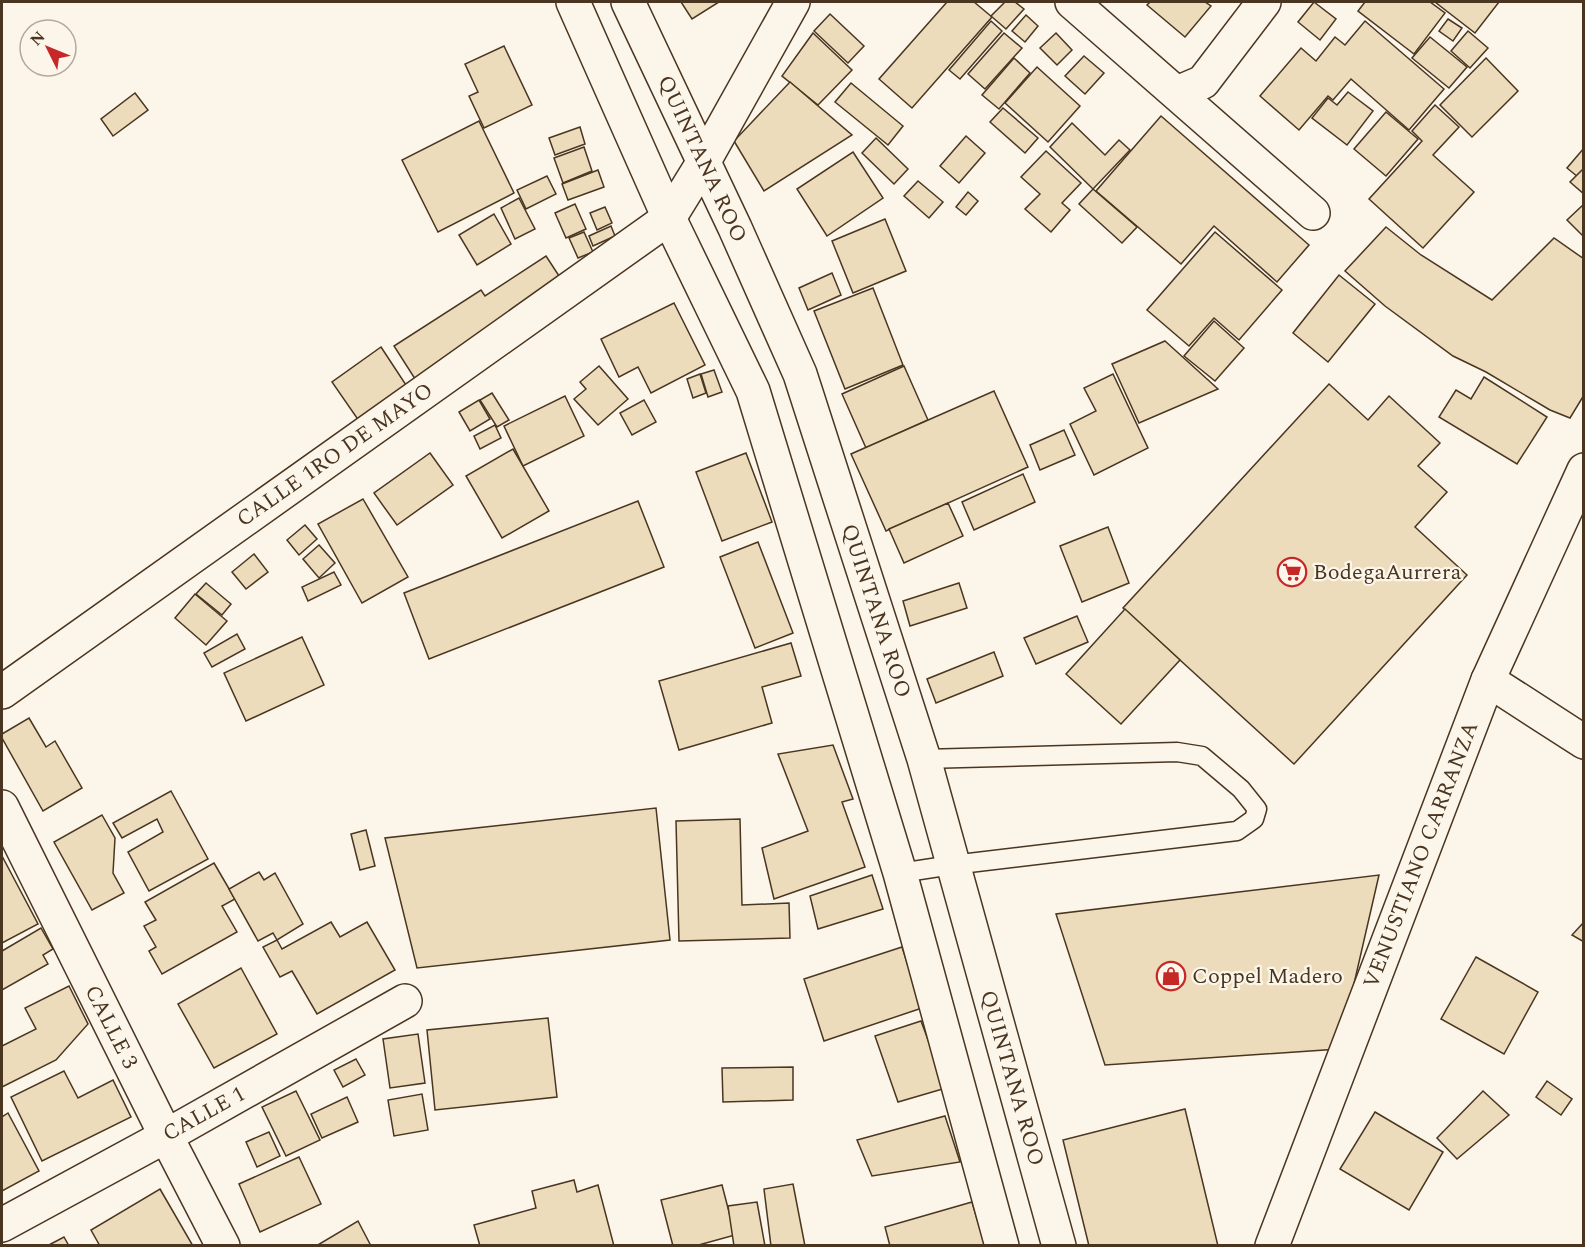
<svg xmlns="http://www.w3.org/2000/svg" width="1585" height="1247" viewBox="0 0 1585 1247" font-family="Spectral,serif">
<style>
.building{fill:#ecdcbc;stroke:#4a3520;stroke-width:1.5}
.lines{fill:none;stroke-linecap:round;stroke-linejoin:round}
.service-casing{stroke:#4a3520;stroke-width:21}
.minor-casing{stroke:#4a3520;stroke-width:36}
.service{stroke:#fbf6e9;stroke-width:18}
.minor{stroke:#fbf6e9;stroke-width:33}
.labels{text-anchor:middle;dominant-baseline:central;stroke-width:4.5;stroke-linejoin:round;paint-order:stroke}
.street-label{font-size:22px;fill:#4a3520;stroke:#fbf6e9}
.poi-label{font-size:22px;fill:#4a3520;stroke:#fbf6e9;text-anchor:start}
</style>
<rect width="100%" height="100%" fill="#fbf6e9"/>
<g class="building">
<polygon points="681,2 719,2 692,19"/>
<polygon points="947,2 974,2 992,17 912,108 879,79"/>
<polygon points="1005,2 1015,2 1024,9 1006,29 991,16"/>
<polygon points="1150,2 1205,2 1211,6 1185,37 1147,5"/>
<polygon points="1314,2 1336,19 1320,40 1298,22"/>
<polygon points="1365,2 1430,2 1445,13 1414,54 1358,11"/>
<polygon points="1435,2 1499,2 1475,33"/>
<polygon points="830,14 864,46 848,63 814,31"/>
<polygon points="1026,15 1038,26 1025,42 1012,31"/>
<polygon points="1448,19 1462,28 1453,41 1439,31"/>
<polygon points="991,21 1002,31 960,79 949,70"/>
<polygon points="1365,21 1444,89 1409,130 1351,79 1333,100 1328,96 1299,130 1260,96 1301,48 1316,61 1335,37 1345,45"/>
<polygon points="1468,31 1488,48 1470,68 1451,51"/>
<polygon points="813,33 852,70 818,105 782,76"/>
<polygon points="1004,33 1022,48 985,89 968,74"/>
<polygon points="1056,33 1072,50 1057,65 1040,48"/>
<polygon points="1430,37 1467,67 1449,88 1412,58"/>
<polygon points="504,46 532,105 484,128 469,96 478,92 465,64"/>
<polygon points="1084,56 1104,73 1085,94 1065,76"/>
<polygon points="1014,58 1030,73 999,109 982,95"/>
<polygon points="1486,58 1518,91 1472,137 1440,105"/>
<polygon points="1037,67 1080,106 1048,142 1005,103"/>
<polygon points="790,82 852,135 764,191 734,141"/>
<polygon points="851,83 903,126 888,145 835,102"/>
<polygon points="1348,92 1373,111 1347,145 1312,118 1328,98 1337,105"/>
<polygon points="135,93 148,110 113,136 101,119"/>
<polygon points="1435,105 1459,127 1433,155 1474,192 1423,248 1369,199 1422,141 1412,131"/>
<polygon points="1003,108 1038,138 1025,153 990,122"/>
<polygon points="1386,112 1418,139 1386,176 1354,149"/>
<polygon points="1161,116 1309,245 1277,282 1214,226 1181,264 1096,191"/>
<polygon points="479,121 514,193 438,232 402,160"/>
<polygon points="1072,123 1105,155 1119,140 1130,150 1093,189 1050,147"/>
<polygon points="580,127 585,144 555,155 549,138"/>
<polygon points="966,136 985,153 959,183 940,166"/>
<polygon points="876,138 908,169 894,184 862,153"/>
<polygon points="584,147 592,171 563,183 554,158"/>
<polygon points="1584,148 1584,182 1567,168"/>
<polygon points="1046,151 1081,183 1062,203 1070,210 1051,232 1025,209 1040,194 1021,177"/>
<polygon points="853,152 883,198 827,236 797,189"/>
<polygon points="1584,168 1584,194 1570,182"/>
<polygon points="598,170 604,187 568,200 562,184"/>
<polygon points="547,176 556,194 526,209 517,190"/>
<polygon points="918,181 943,202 929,218 904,196"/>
<polygon points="1093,189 1137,227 1122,243 1079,204"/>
<polygon points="968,192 978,201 966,215 956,207"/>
<polygon points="519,198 535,229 515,239 501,208"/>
<polygon points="575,204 586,229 566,238 555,213"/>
<polygon points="1584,204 1584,237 1567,220"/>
<polygon points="605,207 612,223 597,230 590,213"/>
<polygon points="494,214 511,244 477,265 459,235"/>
<polygon points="885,219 906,271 853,293 832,241"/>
<polygon points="611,226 615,236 593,246 589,236"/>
<polygon points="1386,227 1421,255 1492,300 1554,238 1584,259 1584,395 1570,418 1550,410 1486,372 1453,356 1385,306 1345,271"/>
<polygon points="584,232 593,252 578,258 569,238"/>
<polygon points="1215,232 1282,290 1239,340 1214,318 1189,346 1147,310"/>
<polygon points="546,256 565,285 417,382 394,346 481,290 485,296"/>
<polygon points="832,273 841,295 808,310 799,288"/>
<polygon points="1339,275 1375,304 1328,362 1293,333"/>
<polygon points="873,288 903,365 845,389 814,311"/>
<polygon points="674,303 705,365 651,393 638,367 619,377 601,339"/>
<polygon points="1214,321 1244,348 1215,381 1184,356"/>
<polygon points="1165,341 1218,389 1139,423 1112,364"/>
<polygon points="381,347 408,388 359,421 332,382"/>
<polygon points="599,366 628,399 598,425 574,399 586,389 580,382"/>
<polygon points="904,366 928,420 866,448 842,394"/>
<polygon points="714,370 722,392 708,397 701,374"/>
<polygon points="700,374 706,393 693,398 687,379"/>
<polygon points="1113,374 1148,448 1094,475 1070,424 1096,411 1084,388"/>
<polygon points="1484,377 1547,417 1517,464 1439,417 1456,390 1471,399"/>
<polygon points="1329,384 1368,420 1389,396 1440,443 1418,466 1447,492 1415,527 1467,575 1294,764 1123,608"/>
<polygon points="994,391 1028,467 886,531 851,454"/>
<polygon points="492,393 509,420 497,427 480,400"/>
<polygon points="565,396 584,436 523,466 504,426"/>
<polygon points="479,400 490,419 470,431 459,412"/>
<polygon points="644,400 656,422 632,435 620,413"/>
<polygon points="495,425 501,438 480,449 474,436"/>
<polygon points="1064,430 1075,455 1040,470 1030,445"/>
<polygon points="513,449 549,511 502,538 466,476"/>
<polygon points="430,453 453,485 397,525 374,493"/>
<polygon points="746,453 772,522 722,541 696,472"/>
<polygon points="1023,474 1035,502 974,530 962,502"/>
<polygon points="363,499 408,577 362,603 318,524"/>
<polygon points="638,501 664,567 429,659 404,593"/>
<polygon points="948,503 963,536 904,563 889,529"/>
<polygon points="305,525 317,539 299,555 287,540"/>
<polygon points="1108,527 1129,583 1082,602 1060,546"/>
<polygon points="758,542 793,633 755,648 720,557"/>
<polygon points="319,545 335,563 319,578 303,559"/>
<polygon points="254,554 268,572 246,589 232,572"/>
<polygon points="334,572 341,585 308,601 302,587"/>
<polygon points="206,583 231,604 222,615 196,594"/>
<polygon points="959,583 967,608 910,626 903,601"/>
<polygon points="195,594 227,621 206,645 175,618"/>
<polygon points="1125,609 1180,660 1121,724 1066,674"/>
<polygon points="1077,616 1088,642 1036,664 1024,638"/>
<polygon points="237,634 245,649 212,667 204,653"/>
<polygon points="302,637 324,685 246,721 224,673"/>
<polygon points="791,643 801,676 762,687 772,723 679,750 659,681"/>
<polygon points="994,652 1003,676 936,703 927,679"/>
<polygon points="29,718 46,747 55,741 82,788 43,811 2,738 2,734"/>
<polygon points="833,745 853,799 842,802 865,867 774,899 762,848 808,831 778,754"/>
<polygon points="171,791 208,859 149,891 128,852 163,832 157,819 122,838 113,823"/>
<polygon points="656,808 670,940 417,968 385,838"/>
<polygon points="102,815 115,838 113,873 124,893 92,910 54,842"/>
<polygon points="740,819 742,905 789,903 790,938 679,941 676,821"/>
<polygon points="366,830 375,866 360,870 351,834"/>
<polygon points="2,856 38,924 2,943"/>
<polygon points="214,863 235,899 222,906 237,932 162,974 149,951 156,947 144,926 156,920 145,902"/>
<polygon points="259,872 264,880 275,873 303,924 277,940 273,933 258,941 229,889"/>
<polygon points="872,875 883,909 818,929 810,896"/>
<polygon points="1379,875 1339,1049 1105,1065 1056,914"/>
<polygon points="331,922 340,937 367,922 395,970 317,1014 292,971 280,977 263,947 277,940 282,949"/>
<polygon points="1584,922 1584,942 1572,935"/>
<polygon points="41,928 53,949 43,955 48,964 2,990 2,951"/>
<polygon points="902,947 922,1008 824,1041 804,979"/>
<polygon points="1476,957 1538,992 1504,1054 1441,1019"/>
<polygon points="241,968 277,1034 214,1068 178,1004"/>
<polygon points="69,986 88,1024 56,1060 2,1087 2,1046 36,1029 25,1008"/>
<polygon points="548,1018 557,1097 435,1110 427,1030"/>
<polygon points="921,1021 946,1088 898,1102 875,1036"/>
<polygon points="418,1034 425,1083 390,1088 383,1039"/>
<polygon points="356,1059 365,1075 343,1087 334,1070"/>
<polygon points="793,1067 793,1100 723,1102 722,1068"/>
<polygon points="64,1071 78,1098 113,1080 131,1117 42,1161 11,1097"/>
<polygon points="1547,1081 1572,1099 1561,1115 1536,1097"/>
<polygon points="296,1091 320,1140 286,1156 262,1107"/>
<polygon points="1483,1091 1509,1115 1457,1159 1437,1138"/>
<polygon points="422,1094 428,1130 394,1136 388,1100"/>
<polygon points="347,1097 358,1122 322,1138 311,1114"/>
<polygon points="1185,1109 1218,1246 1089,1246 1063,1140"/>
<polygon points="1375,1112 1443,1152 1409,1210 1340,1169"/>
<polygon points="8,1113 39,1171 2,1191 2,1117"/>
<polygon points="945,1116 960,1162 872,1176 857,1140"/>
<polygon points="269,1132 280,1156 257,1167 246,1142"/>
<polygon points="299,1157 321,1204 260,1232 239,1184"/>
<polygon points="574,1180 577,1192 598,1185 614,1246 480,1246 474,1225 536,1208 532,1191"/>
<polygon points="793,1184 805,1246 771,1246 764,1189"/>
<polygon points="722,1185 735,1235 695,1246 673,1246 661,1200"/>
<polygon points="160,1189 193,1246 100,1246 91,1230"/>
<polygon points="757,1202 765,1246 734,1246 728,1206"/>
<polygon points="972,1202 985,1246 890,1246 885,1227"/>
<polygon points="358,1221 371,1246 316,1246"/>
<polygon points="64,1237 69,1246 47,1246"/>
</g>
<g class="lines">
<g class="service-casing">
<polyline id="service" points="900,873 952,865 1237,831 1254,819 1257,809 1241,789 1202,756 1177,752 924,759"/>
</g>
<g class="minor-casing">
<g id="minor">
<polyline points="573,2 669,218 753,391 900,873 1002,1246"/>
<polyline points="628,2 735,228 800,374 924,759 1059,1246"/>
<polyline points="1072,2 1313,213"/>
<polyline points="1177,93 1203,82 1264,2"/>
<polyline points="1488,680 1584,742"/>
<polyline points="2,692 669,218 703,163 793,2"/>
<polyline points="2,807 166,1136 223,1246"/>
<polyline points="2,1225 166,1136 405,1001"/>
<polyline points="1272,1246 1488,680 1584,470"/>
</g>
</g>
<use href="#service" class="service"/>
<use href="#minor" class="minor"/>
</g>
<defs>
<g id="supermarket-ring" transform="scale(1.5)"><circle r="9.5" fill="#fbf6e9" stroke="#c62828" stroke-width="1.5"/><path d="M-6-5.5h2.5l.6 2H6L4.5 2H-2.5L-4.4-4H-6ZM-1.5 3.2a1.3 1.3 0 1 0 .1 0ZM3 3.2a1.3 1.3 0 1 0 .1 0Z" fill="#c62828"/></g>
<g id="shop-ring" transform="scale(1.5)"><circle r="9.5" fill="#fbf6e9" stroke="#c62828" stroke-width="1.5"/><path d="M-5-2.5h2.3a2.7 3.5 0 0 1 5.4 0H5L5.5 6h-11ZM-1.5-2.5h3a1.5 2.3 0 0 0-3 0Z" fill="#c62828"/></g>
</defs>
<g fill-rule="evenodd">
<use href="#supermarket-ring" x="1292" y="572"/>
<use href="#shop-ring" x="1171" y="976"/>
</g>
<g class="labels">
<g class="street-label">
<text transform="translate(702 159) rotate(65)">QUINTANA ROO</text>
<text transform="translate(335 455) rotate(-35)">CALLE 1RO DE MAYO</text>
<text transform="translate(876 611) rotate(72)">QUINTANA ROO</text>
<text transform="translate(1421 855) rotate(-69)">VENUSTIANO CARRANZA</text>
<text transform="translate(111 1027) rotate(63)">CALLE 3</text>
<text transform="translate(1012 1078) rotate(74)">QUINTANA ROO</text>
<text transform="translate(204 1114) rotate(-29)">CALLE 1</text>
</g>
<g class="poi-label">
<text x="1313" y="572">BodegaAurrera</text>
<text x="1192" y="976">Coppel Madero</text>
</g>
</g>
<rect width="1585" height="1247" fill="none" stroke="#4a3520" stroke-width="6"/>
<g transform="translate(48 48) rotate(313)"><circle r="28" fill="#fbf6e9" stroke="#b4a999" stroke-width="1.5"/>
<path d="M0-4.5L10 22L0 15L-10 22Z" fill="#c62828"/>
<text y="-9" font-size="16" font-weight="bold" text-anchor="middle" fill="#4a3520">N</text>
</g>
</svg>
